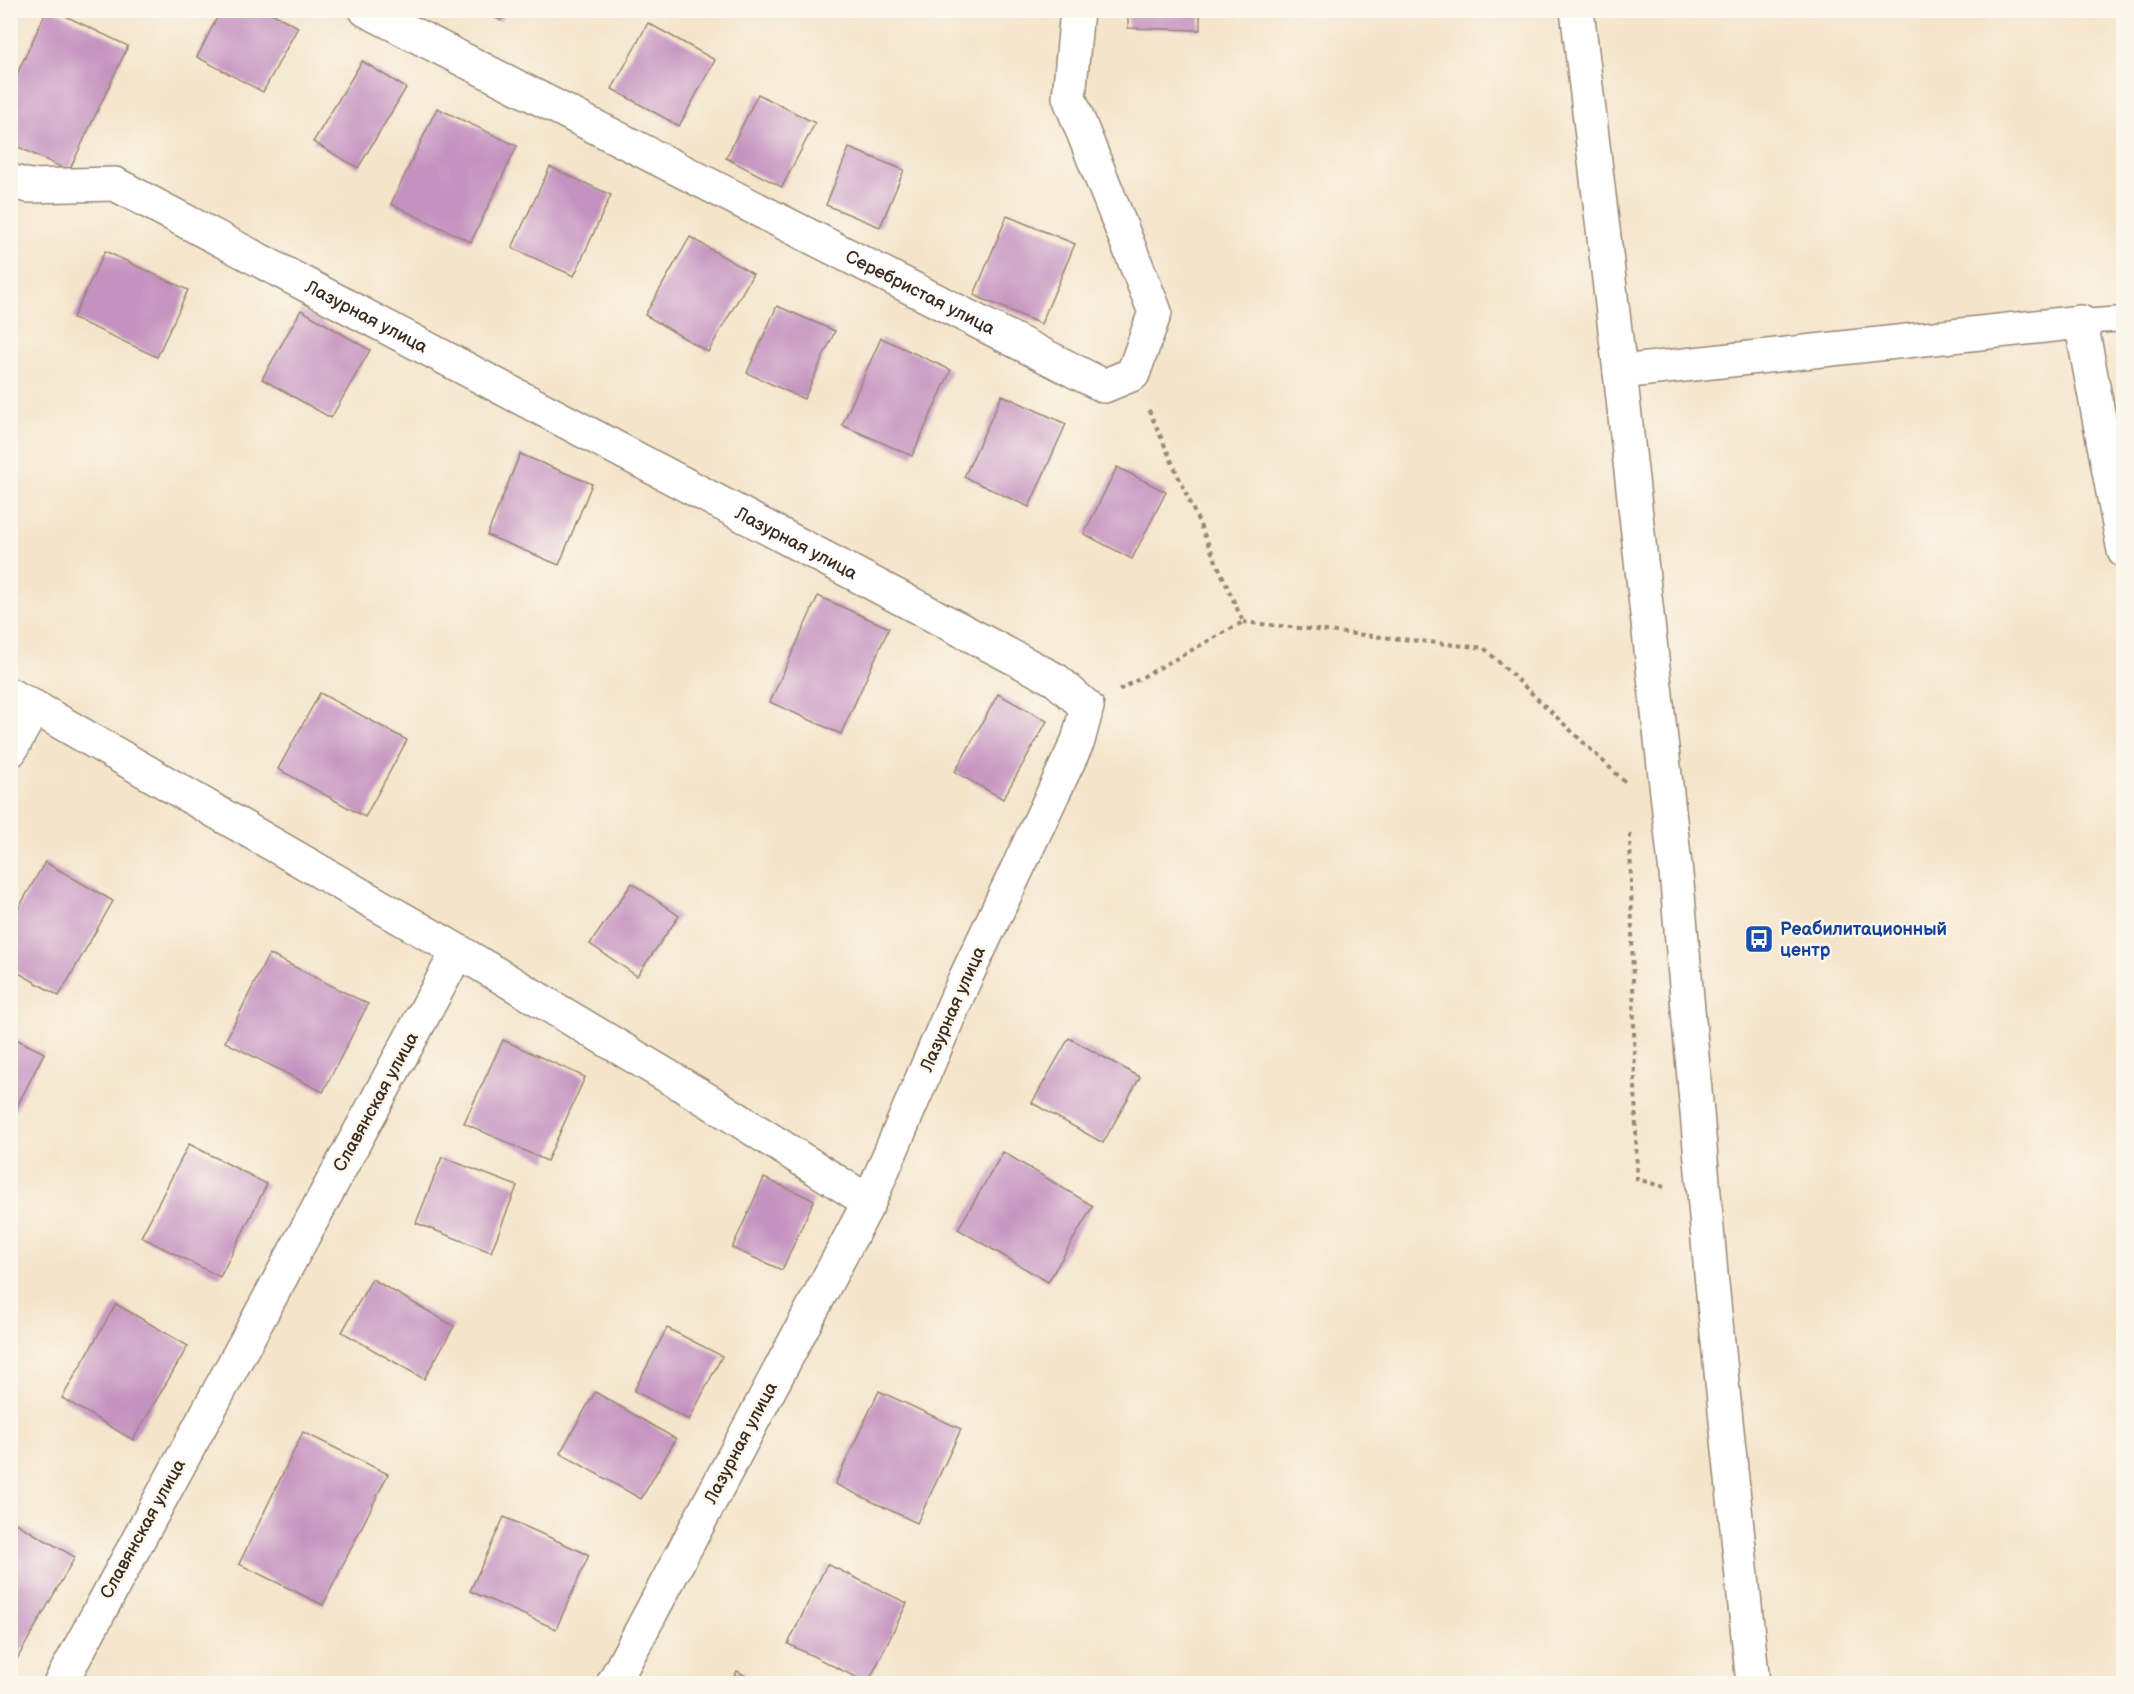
<svg xmlns="http://www.w3.org/2000/svg" width="2134" height="1694" viewBox="0 0 2134 1694" font-family="'Balsamiq Sans',sans-serif">
<style>
.building{fill:#c492c0}
.lines{fill:none;stroke-linecap:round;stroke-linejoin:round}
.lane-casing{stroke:#988774;stroke-width:27}
.street-casing{stroke:#988774;stroke-width:36}
.secondary-casing{stroke:#988774;stroke-width:36}
.path{stroke:#988774;stroke-width:4;stroke-dasharray:4.5 4.5;stroke-linecap:butt}
.lane{stroke:#fff;stroke-width:24}
.street{stroke:#fff;stroke-width:33}
.secondary{stroke:#fff;stroke-width:33}
.labels{text-anchor:middle;dominant-baseline:central;stroke-width:5;stroke-linejoin:round;paint-order:stroke}
.street-label{font-size:18px;fill:#3b2a1e;stroke:#fbf7ec}
.transit-label{font-size:18px;font-weight:bold;fill:#164399;stroke:#fbf7ec;text-anchor:start}
</style>
<rect width="100%" height="100%" fill="#fbf7ec"/>
<filter id="ink" filterUnits="userSpaceOnUse"><feTurbulence type="fractalNoise" baseFrequency=".0167" numOctaves="2"/><feDisplacementMap in="SourceGraphic" scale="12" xChannelSelector="R" yChannelSelector="G"/><feConvolveMatrix kernelMatrix="1 2 1 2 8 2 1 2 1" color-interpolation-filters="sRGB"/></filter>
<filter id="wash" filterUnits="userSpaceOnUse"><feTurbulence type="fractalNoise" baseFrequency=".008" numOctaves="4" result="noise"/><feDisplacementMap in="SourceGraphic" scale="24" xChannelSelector="R" yChannelSelector="G"/><feGaussianBlur stdDeviation="1.35" result="paint"/><feColorMatrix in="noise" values="0 0 0 0 0 0 0 0 0 0 0 0 0 0 0 0 0 1.4 0 .05"/><feComposite in="paint" operator="in"/></filter>
<g filter="url(#wash)">
<rect width="100%" height="100%" fill="#f4e4ca"/>
<g id="blocks">
<g class="building">
<polygon points="47,10 53,10 128,46 69,171 10,143 10,89"/>
<polygon points="221,10 266,10 298,27 263,92 197,57"/>
<polygon points="480,10 506,10 501,21"/>
<polygon points="1128,10 1200,10 1200,30 1128,28"/>
<polygon points="648,23 715,60 679,126 612,89"/>
<polygon points="362,61 406,88 358,168 313,142"/>
<polygon points="758,94 815,123 782,187 726,158"/>
<polygon points="437,108 517,146 471,242 391,204"/>
<polygon points="849,148 904,170 880,227 826,205"/>
<polygon points="550,167 611,195 574,276 512,248"/>
<polygon points="1007,216 1075,244 1041,324 974,295"/>
<polygon points="690,237 753,274 708,352 645,315"/>
<polygon points="105,251 188,290 157,357 73,318"/>
<polygon points="777,306 835,331 804,399 747,373"/>
<polygon points="301,310 370,350 331,418 262,379"/>
<polygon points="881,338 951,370 912,456 842,425"/>
<polygon points="1002,395 1066,424 1029,507 964,477"/>
<polygon points="520,454 592,484 559,565 487,535"/>
<polygon points="1117,467 1166,492 1132,559 1084,534"/>
<polygon points="818,596 889,628 841,734 770,702"/>
<polygon points="320,693 407,740 365,817 278,769"/>
<polygon points="998,694 1047,721 1003,799 955,772"/>
<polygon points="45,862 113,901 59,996 10,968 10,923"/>
<polygon points="632,883 679,916 637,976 590,944"/>
<polygon points="269,954 368,1004 323,1092 225,1042"/>
<polygon points="10,1036 44,1053 10,1120"/>
<polygon points="1069,1038 1140,1077 1103,1143 1032,1103"/>
<polygon points="503,1040 585,1077 547,1161 464,1123"/>
<polygon points="189,1144 267,1184 220,1277 141,1237"/>
<polygon points="1003,1152 1093,1206 1048,1282 958,1229"/>
<polygon points="442,1157 517,1186 491,1252 416,1223"/>
<polygon points="764,1178 814,1200 782,1270 732,1248"/>
<polygon points="372,1279 454,1326 424,1379 342,1332"/>
<polygon points="116,1304 188,1346 133,1440 62,1398"/>
<polygon points="667,1328 722,1356 689,1420 634,1391"/>
<polygon points="879,1391 961,1429 917,1523 835,1484"/>
<polygon points="595,1392 676,1439 641,1499 560,1453"/>
<polygon points="303,1432 388,1474 323,1605 239,1564"/>
<polygon points="504,1517 589,1555 556,1629 470,1591"/>
<polygon points="10,1520 75,1557 17,1659 10,1655"/>
<polygon points="827,1564 907,1603 868,1683 788,1644"/>
<polygon points="737,1671 761,1684 730,1684"/>
</g>
</g>
</g>
<g filter="url(#ink)">
<use href="#blocks" fill-opacity="0" stroke="#988774" stroke-width="1.5"/>
<g class="lines">
<g class="lane-casing">
<polyline id="lane" points="2081,322 2124,319"/>
</g>
<g class="street-casing">
<g id="street">
<path id="s1" d="M366,10L1104,386L1133,374L1155,312L1069,97L1077,10"/>
<path id="s2" d="M10,181L29,186L115,184L1056,680L1087,707L1078,741L964,981L869,1202"/>
<polyline points="1620,372 2081,322 2124,551"/>
<polyline points="10,695 34,707 10,751"/>
<polyline points="34,707 458,951 60,1684"/>
<polyline points="458,951 709,1101 869,1202 613,1684"/>
</g>
</g>
<g class="secondary-casing">
<polyline id="secondary" points="1577,10 1620,372 1677,883 1711,1274 1753,1684"/>
</g>
<g class="path">
<polyline points="1243,622 1484,648 1626,783"/>
<polyline points="1119,690 1243,622 1148,408"/>
<polyline points="1630,834 1637,1179 1664,1187"/>
</g>
<use href="#lane" class="lane"/>
<use href="#street" class="street"/>
<use href="#secondary" class="secondary"/>
</g>
</g>
<defs>
<g id="bus-square" transform="scale(1.5)"><rect x="-9" y="-9" width="18" height="18" rx="4" fill="#1a4fb4" stroke="#fbf7ec"/><path d="M-5-6H5V4H4V6H2V4H-2V6H-4V4H-5ZM-3.5-4V0h7V-4ZM-3.5 1.2v1.5H-2V1.2ZM2 1.2v1.5H3.5V1.2Z" fill="#fff"/></g>
</defs>
<g fill-rule="evenodd">
<use href="#bus-square" x="1759" y="939"/>
</g>
<g class="labels">
<g class="street-label">
<text stroke="none"><textPath href="#s1" startOffset="622">Серебристая улица</textPath></text>
<text stroke="none"><textPath href="#s2" startOffset="390">Лазурная улица</textPath></text>
<text stroke="none"><textPath href="#s2" startOffset="876">Лазурная улица</textPath></text>
<text transform="translate(953 1009) rotate(-66)">Лазурная улица</text>
<text transform="translate(376 1102) rotate(-61)">Славянская улица</text>
<text transform="translate(741 1443) rotate(-62)">Лазурная улица</text>
<text transform="translate(143 1529) rotate(-61)">Славянская улица</text>
</g>
<g class="transit-label">
<text x="1780" y="929">Реабилитационный<tspan x="1780" dy="21">центр</tspan></text>
</g>
</g>
<rect width="2134" height="1694" fill="none" stroke="#fbf7ec" stroke-width="36"/>
</svg>
